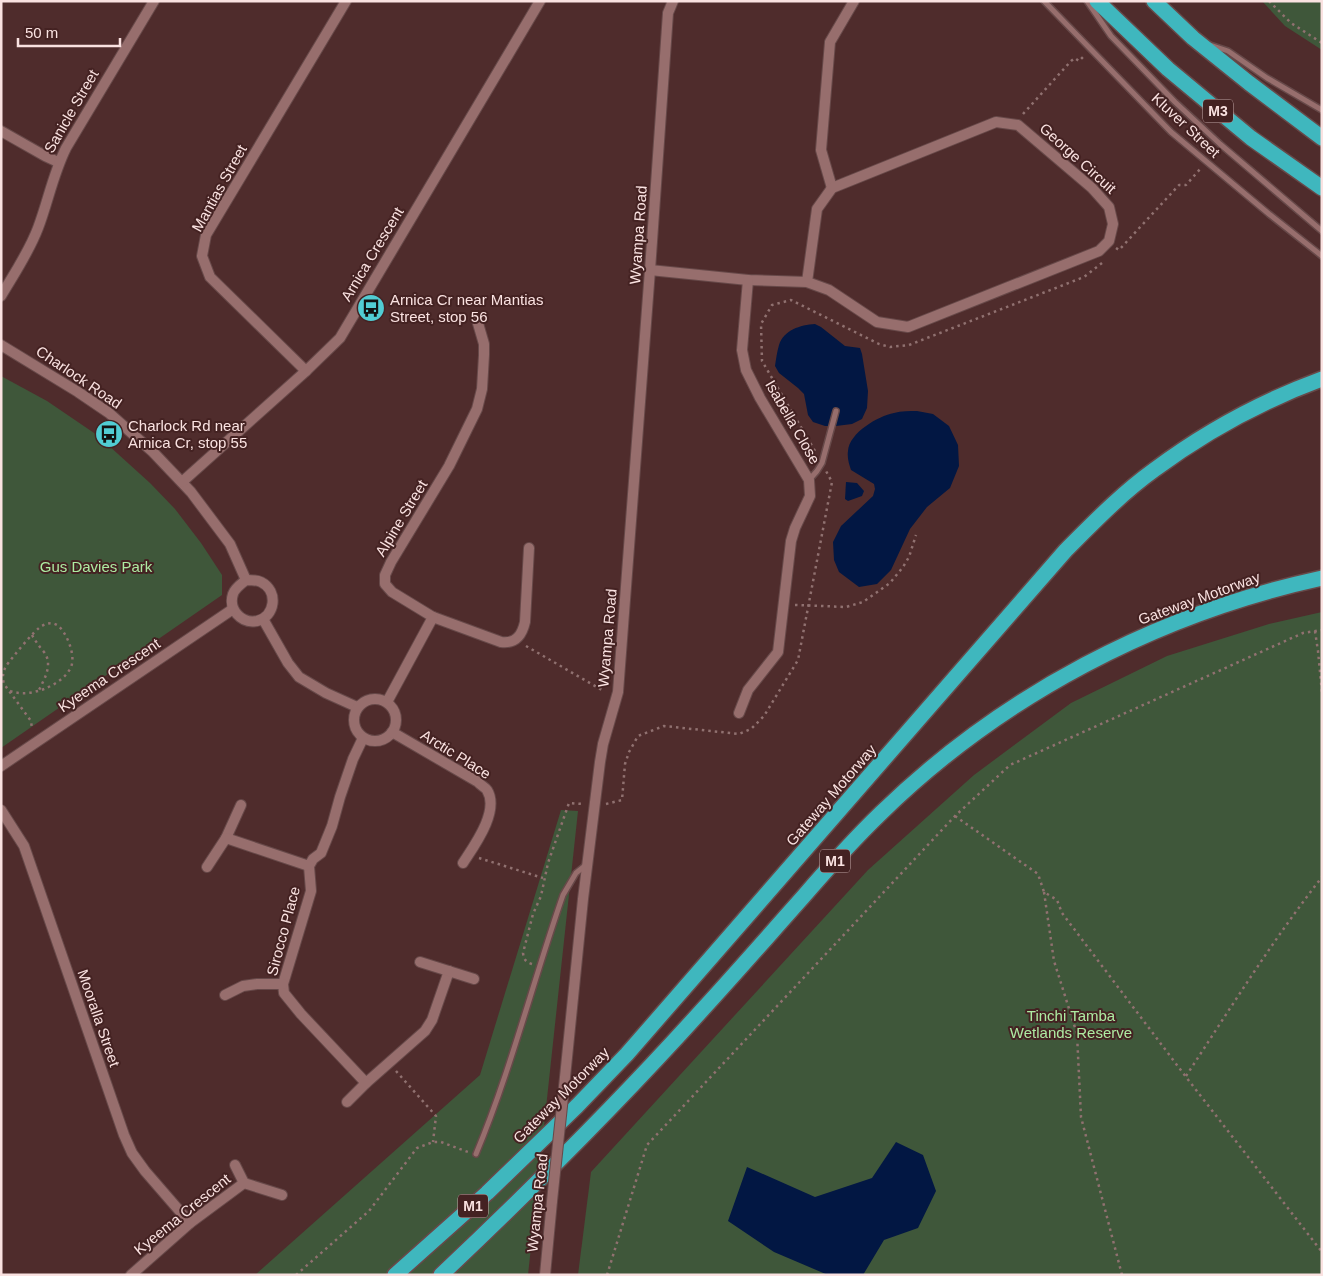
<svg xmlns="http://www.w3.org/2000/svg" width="1323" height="1276" viewBox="0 0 1323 1276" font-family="Arial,sans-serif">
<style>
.green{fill:#3f573a}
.water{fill:#021743}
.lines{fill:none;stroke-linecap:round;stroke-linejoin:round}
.service-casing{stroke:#674949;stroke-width:8}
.minor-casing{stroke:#674949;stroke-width:12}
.motorway-casing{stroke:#674949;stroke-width:18}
.path{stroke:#907170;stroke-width:2.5;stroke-dasharray:2.5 4;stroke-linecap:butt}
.service{stroke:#976e6d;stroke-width:5}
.minor{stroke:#976e6d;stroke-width:10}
.motorway{stroke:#3fb7be;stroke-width:15}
.minor-bridge-casing{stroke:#674949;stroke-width:12;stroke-linecap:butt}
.path-bridge{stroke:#907170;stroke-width:2.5;stroke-dasharray:2.5 4;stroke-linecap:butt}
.minor-bridge{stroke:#976e6d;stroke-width:10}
.labels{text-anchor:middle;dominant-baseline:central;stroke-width:4;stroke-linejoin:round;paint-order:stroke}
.shield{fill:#422;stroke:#c3a8a8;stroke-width:1}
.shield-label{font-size:14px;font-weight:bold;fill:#fae2e1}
.street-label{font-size:15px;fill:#fae2e1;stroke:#422}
.poi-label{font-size:15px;fill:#fae2e1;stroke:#422;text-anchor:start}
.park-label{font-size:15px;fill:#adeba2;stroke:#422}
</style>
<rect width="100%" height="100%" fill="#4f2c2c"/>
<g class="green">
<polygon points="1262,1 1322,1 1322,50 1285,26"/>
<polygon points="1,376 47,401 97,435 150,483 175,509 201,543 222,575 222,595 1,748"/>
<polygon points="1322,612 1322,1275 578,1275 591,1172 868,870 974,775 1071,703 1167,656 1269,624"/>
<polygon points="561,810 578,811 528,1275 255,1275 480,1075"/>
</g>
<g class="water">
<path d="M815,324L821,327L845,346L860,348L862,354L868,391L867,408L862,419L852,424L836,426H825L813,422L808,415L804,394L798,388L779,373L775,366C776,359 777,352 779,345C784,330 800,325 815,324Z"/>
<path d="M917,411L933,414L949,426L958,445L959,466L950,488L927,507L910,529L891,570L877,584L859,587L839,572L834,560L833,542L841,526L873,496L875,489L874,484L851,470C849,464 847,457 848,451C849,433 878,416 894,413C901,411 910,411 917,411Z"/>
<polygon points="846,482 857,483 864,491 862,496 848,501 845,499"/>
<polygon points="896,1142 923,1155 936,1191 918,1228 884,1240 863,1275 828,1275 774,1252 728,1221 747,1167 815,1197 872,1178"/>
</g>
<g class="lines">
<g class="service-casing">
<g id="service">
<polyline points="1044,1 1171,132 1269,214 1322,256"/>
<polyline points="1087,1 1111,36 1175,102 1220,144 1322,231"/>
<polyline points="1210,45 1228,51 1267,78 1322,110"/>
<polyline points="809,480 817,471 822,463 836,411"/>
<path d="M476,1154C511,1070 533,981 563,895L576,873L586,865"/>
</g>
</g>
<g class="minor-casing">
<g id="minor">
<polyline points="1,131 45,156 58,162"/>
<polyline points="832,188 821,150 830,42 854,1"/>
<polyline points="650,270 748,280 807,282 817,209 832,188 996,122 1018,125 1092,188 1109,207 1113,224 1109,241 1099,251 908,327 877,322 829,290 807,282"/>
<path d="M1,296C14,274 29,252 38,228C48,202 53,174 66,148L154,1"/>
<polyline points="1,345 78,392 109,413 153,452 191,492 230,544 246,580"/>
<polyline points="306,371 210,277 202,256 206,235 346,1"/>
<polyline points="182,482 306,371 340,338 540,1"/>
<path d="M246,580C251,580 257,580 261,582C279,591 275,617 257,621C241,624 228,609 233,594C235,588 241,584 246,580Z"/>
<path d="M433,617L501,642C516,644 522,635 525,622L529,548"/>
<polyline points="263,619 288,663 299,677 326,693 357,707"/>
<circle cx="375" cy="720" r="21"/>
<polyline points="387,702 433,617 392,592 385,584 385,575 391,562 449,466 477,409 482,389 484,355 484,344 477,320"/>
<polyline points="739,713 748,690 778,652 791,541 795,528 810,496 809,480 760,398 746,370 742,350 748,280"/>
<path d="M392,732L478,782C480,785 485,787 487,790C500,811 474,846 463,863"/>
<polyline points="363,738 353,759 340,797 332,826 321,853 313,859 309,866 311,891 283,984 284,993 301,1014 366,1083 425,1031 432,1020 449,971"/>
<polyline points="1,766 233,609"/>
<polyline points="1,810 24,846 124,1135 132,1153 145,1171 190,1223"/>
<polyline points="226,838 241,805"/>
<polyline points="207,867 226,838 309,866"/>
<polyline points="420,962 474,979"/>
<polyline points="225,995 243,986 257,984 283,984"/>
<polyline points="564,1087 583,899 600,762 603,744 618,692 650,270 668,13 673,1"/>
<polyline points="347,1102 366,1083"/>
<polyline points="235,1165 244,1183"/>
<polyline points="131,1275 190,1223 244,1183 282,1195"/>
<polyline points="545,1275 552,1201"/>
</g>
</g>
<g class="motorway-casing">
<g id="motorway">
<polyline points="1097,1 1168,69 1251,138 1322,188"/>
<polyline points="1154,1 1193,38 1249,83 1322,138"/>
<path d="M395,1275L487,1193L577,1106L627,1054L1066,550C1094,522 1122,493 1154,470C1205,432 1262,401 1322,379"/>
<path d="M441,1275C532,1189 620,1101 703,1009C737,972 770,934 803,897C828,868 853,840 881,813C1002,695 1157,614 1322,578"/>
</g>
</g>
<g class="path">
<polyline points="1269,1 1291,23 1322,43"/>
<polyline points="1023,114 1071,61 1075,58 1079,61 1085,55"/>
<polyline points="1116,248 1119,250 1179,185 1186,185 1201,168"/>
<polyline points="815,451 762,361 761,324 772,305 791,300 879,344 890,347 909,345 1084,277 1102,263"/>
<polyline points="795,605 846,607 863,602 890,583 903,567 909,557 916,535"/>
<polyline points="1315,631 1318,651 1322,693"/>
<path d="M32,635C36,642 39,646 44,652C53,664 45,678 39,690"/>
<polyline points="526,646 602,690"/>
<path d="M10,691C22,695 33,693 44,689C54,685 66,678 71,667C76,656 67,632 57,625C52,622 47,623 42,626C35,629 12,658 6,666C3,672 2,677 4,684L31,721L32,729"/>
<polyline points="606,804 622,800 625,764 629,752 638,736 664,726 739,734 751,729 764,716 798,660 832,482 826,471"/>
<polyline points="955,816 1038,874 1044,892 1057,900 1062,913 1186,1077 1322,1252"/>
<polyline points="479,858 543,878"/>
<polyline points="1044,892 1054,961 1077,1034 1081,1117 1122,1275"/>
<path d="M532,964C526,962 524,960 523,953L533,914L541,896L548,863L569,803L583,804"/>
<polyline points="396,1071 436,1116 433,1142"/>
<path d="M1186,1076C1230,1009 1272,941 1322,877"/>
<polyline points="296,1275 369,1211 417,1148 433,1142 441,1142 468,1152"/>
<polyline points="607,1275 647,1145 955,816 1010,765 1303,633 1322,630"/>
</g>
<use href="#service" class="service"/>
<use href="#minor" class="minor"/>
<use href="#motorway" class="motorway"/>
<g class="minor-bridge-casing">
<polyline id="minor-bridge" points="552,1201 564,1087"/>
</g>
<polyline class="path-bridge" points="576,1087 577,1076"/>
<use href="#minor-bridge" class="minor-bridge"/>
</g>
<defs>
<g id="bus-disc" transform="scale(1.4375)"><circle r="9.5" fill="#51ccd3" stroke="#422"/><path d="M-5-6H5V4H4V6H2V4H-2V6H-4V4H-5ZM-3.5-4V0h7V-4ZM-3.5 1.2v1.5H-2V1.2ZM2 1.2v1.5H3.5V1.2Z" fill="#111"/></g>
</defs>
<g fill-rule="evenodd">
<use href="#bus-disc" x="371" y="308"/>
<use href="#bus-disc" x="109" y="434"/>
</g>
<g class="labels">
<g class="shield">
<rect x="1203" y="99.5" width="30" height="23" rx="4"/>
<rect x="820" y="849.5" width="30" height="23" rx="4"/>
<rect x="458" y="1194.5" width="30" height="23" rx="4"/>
</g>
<g class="shield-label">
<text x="1218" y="111">M3</text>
<text x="835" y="861">M1</text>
<text x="473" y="1206">M1</text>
</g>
<g class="street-label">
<text transform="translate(71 111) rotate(-60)">Sanicle Street</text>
<text transform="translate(1186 125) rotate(43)">Kluver Street</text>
<text transform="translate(1078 158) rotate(42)">George Circuit</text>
<text transform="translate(219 188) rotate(-61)">Mantias Street</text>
<text transform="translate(638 235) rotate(-86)">Wyampa Road</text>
<text transform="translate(372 254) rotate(-59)">Arnica Crescent</text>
<text transform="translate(79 377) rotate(34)">Charlock Road</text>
<text transform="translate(793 422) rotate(60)">Isabella Close</text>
<text transform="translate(401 518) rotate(-59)">Alpine Street</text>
<text transform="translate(1199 598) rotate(-20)">Gateway Motorway</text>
<text transform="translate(607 638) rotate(-85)">Wyampa Road</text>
<text transform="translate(109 675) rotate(-34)">Kyeema Crescent</text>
<text transform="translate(456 754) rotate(32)">Arctic Place</text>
<text transform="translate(831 795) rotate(-49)">Gateway Motorway</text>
<text transform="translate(283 931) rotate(-75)">Sirocco Place</text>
<text transform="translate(99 1018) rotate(71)">Mooralla Street</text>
<text transform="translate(561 1095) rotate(-45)">Gateway Motorway</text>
<text transform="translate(537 1203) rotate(-84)">Wyampa Road</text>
<text transform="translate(182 1214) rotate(-39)">Kyeema Crescent</text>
</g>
<g class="poi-label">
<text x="390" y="299">Arnica Cr near Mantias<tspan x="390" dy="17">Street, stop 56</tspan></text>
<text x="128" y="425">Charlock Rd near<tspan x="128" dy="17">Arnica Cr, stop 55</tspan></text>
</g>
<g class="park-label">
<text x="96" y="566">Gus Davies Park</text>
<text x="1071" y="1015">Tinchi Tamba<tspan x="1071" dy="17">Wetlands Reserve</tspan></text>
</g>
</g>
<rect width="1323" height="1276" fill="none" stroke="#fae2e1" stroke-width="5"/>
<path d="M18 38v8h102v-8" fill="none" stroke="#fae2e1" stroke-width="2.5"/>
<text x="25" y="38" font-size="15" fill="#fae2e1" stroke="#442222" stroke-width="4" paint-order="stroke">50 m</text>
</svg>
